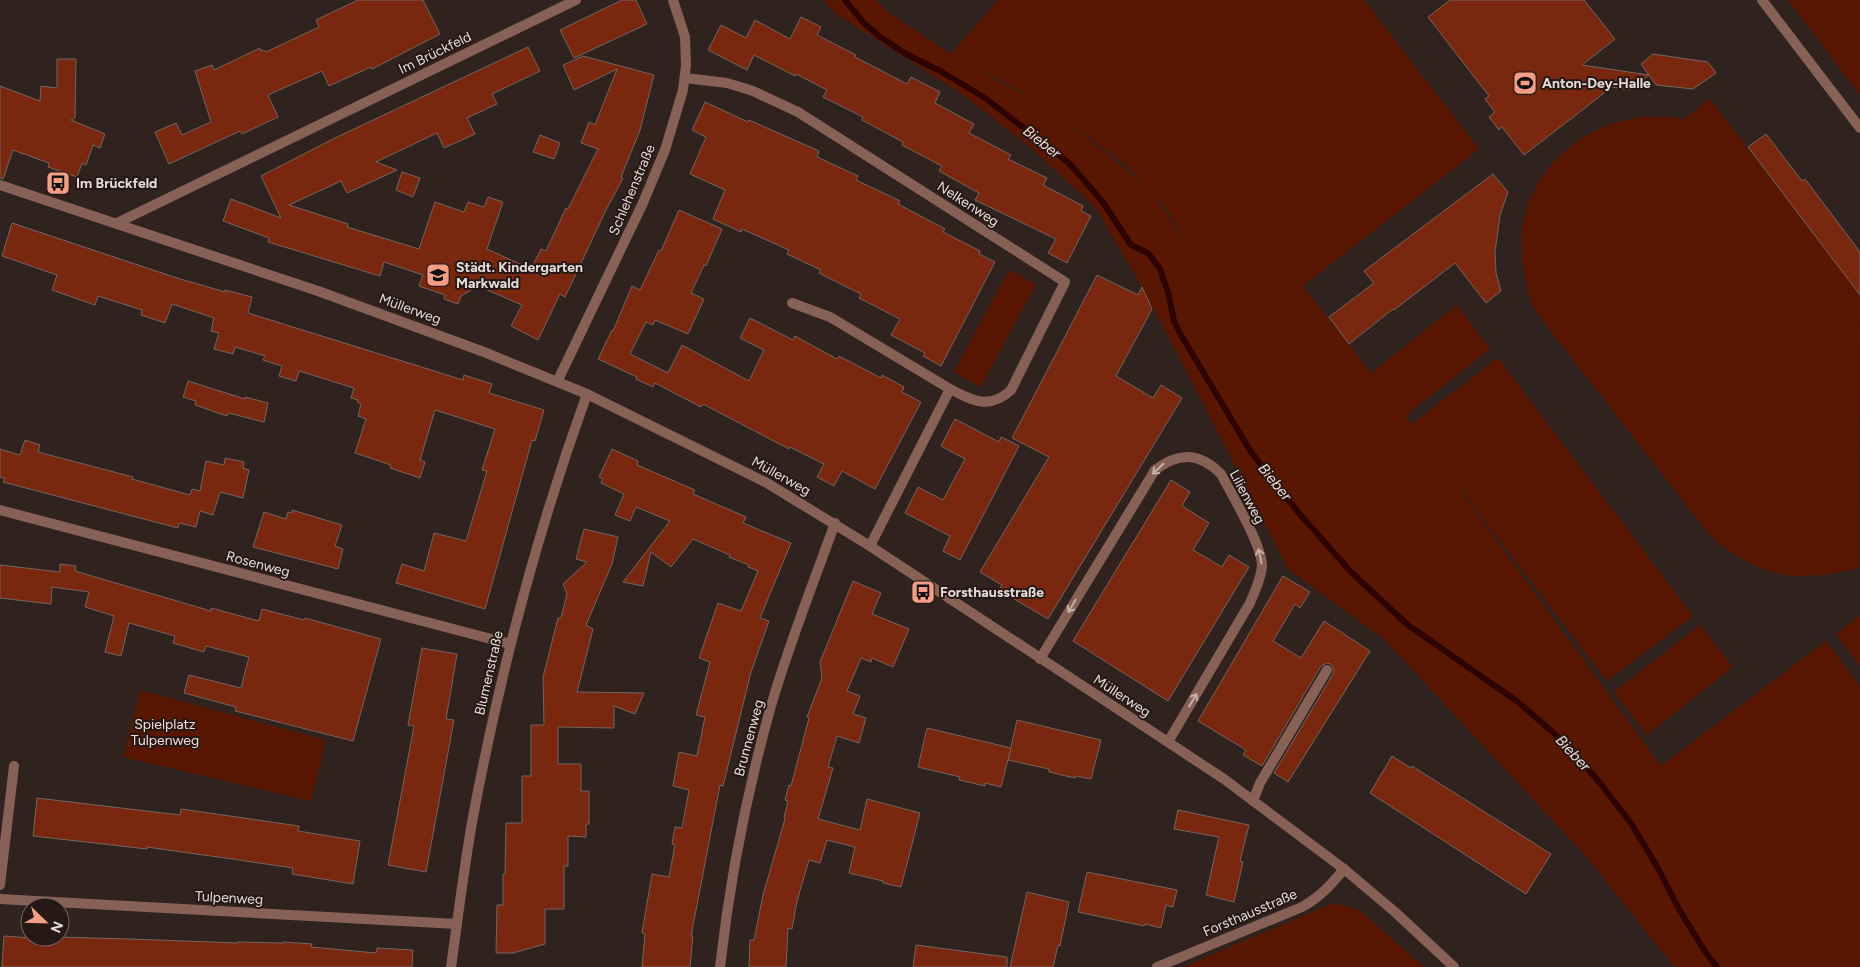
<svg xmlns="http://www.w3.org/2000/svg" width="1860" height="967" viewBox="0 0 1860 967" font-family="Figtree,sans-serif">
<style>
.green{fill:#591601;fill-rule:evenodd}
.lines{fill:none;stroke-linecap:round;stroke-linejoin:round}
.stream{stroke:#2d0400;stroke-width:6}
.building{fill:#79270e;stroke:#756560}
.service{stroke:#886156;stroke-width:10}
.minor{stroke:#886156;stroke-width:10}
.oneway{stroke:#c4b0aa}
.labels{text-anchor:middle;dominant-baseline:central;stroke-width:4;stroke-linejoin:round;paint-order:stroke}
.street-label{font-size:14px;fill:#e5dbd8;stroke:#261915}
.poi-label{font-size:14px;font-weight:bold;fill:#e5dbd8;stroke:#261915;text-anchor:start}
.park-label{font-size:14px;fill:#f5dcd5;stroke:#261915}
.water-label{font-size:15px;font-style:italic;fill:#f2d8d1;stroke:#261915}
</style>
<rect width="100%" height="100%" fill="#30221e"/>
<g class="green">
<path d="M823,0H876L888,12L951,54L998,0H1364L1479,149L1303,286L1371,373L1457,305L1490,349L1405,416L1412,424L1498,358L1693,616L1607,681L1433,453L1661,766L1826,641L1860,686V967H1674L1586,856L1384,639L1288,569L1181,361L1142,287L1096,208L1029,146L965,96L835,13ZM969,64L1003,81L1051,110ZM1072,124L1124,164L1145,185L1072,125ZM1156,197L1166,208L1194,252L1156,198Z"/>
<polygon points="1788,0 1860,0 1860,95"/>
<path d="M1710,99L1860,295L1859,568C1796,583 1763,579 1712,538L1546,325C1542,318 1535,311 1532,303C1529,296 1528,288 1526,281C1500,184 1587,101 1684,119Z"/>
<polygon points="1009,270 1036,284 981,387 954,372"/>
<polygon points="1860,615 1860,666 1836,634"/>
<polygon points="1700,625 1733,667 1647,735 1614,692"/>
<polygon points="140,690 326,740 311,801 123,757"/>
<polygon points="1333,903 1359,910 1424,967 1183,967"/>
</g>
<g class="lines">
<polyline class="stream" points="845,0 864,23 879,36 906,54 942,72 985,98 1069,163 1102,201 1131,245 1148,253 1152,258 1160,269 1168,292 1174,321 1181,335 1251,452 1298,512 1352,573 1408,625 1518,702 1555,734 1596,778 1631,823 1659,870 1680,911 1706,953 1717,967"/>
</g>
<g class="building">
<polygon points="358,0 423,0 440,34 372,69 371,67 329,86 322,71 268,95 278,117 242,134 240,131 169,164 155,132 176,123 182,135 211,122 195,71 212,65 214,70 260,48 261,51 264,50 266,52 319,27 316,20"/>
<polygon points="622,0 636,0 647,24 574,58 560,30"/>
<polygon points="1450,0 1584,0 1615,39 1582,65 1649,75 1630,90 1612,87 1524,155 1502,127 1499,130 1489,117 1495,112 1485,99 1489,96 1428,17"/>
<polygon points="801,17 821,27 817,35 856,55 855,57 907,84 911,77 940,92 935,103 974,124 969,133 1011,155 1008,159 1047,178 1043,185 1083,206 1081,211 1091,216 1067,263 1048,253 1056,239 975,200 979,193 939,171 942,166 902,145 903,142 862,120 863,117 823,97 827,90 796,74 795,76 754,55 747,70 708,50 721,25 746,38 755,20 790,39"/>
<polygon points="528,47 540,71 492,94 497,104 467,118 475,134 444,148 437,133 376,162 397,170 347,193 341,181 289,205 348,224 347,227 419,249 435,202 464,212 468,202 484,207 488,197 503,202 487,249 531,269 541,249 546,251 566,208 568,209 598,149 581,143 589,122 595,125 617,69 574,90 563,65 583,56 654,75 640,130 621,177 623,178 606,210 565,297 560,294 538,340 511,326 522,305 478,286 461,296 458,304 444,299 445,295 419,286 423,275 384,262 380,276 268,242 269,238 223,221 231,199 281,218 261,176 335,138"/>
<polygon points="1653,54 1708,62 1716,73 1693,89 1656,85 1641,64"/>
<polygon points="57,59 76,59 75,118 71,120 105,134 100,148 93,145 86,165 82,163 77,177 48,167 49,163 13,150 3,179 0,178 0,86 40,101 41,86 57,88"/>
<polygon points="705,102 748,122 749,120 819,151 817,157 858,176 856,180 900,201 898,204 945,229 943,232 980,251 979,254 995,262 941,366 923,356 925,353 891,335 900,319 859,298 861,294 819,273 821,270 787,254 789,250 742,229 741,232 713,219 725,190 690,174 706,137 692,130"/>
<polygon points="1766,134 1802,181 1805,179 1860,252 1860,295 1748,147"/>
<polygon points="540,135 560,143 554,159 533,152"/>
<polygon points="402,172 420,178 413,197 396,190"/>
<polygon points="1493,174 1508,192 1500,215 1495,252 1496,273 1501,291 1486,303 1455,263 1394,310 1393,309 1349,344 1329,317 1374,283 1364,271"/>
<polygon points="679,210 722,229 706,266 704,265 691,293 704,299 688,334 655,320 653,325 646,322 630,354 668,373 682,345 749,381 764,350 740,338 750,318 793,340 795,336 837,359 839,356 881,378 882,375 904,387 902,392 921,402 875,489 842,471 834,486 817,477 824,464 790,447 789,449 703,404 701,407 655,383 653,387 636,379 637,377 598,359 612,330 613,331 632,286 640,290 659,250 661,251"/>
<polygon points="12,223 177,278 225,292 225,290 252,297 248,313 463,380 464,375 492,384 489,393 544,410 535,441 532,440 485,609 396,583 402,564 424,571 434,533 466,541 487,471 482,470 495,429 435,410 420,460 425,462 420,478 390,468 391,465 355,453 366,419 358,416 361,404 357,402 358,400 351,398 354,388 299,371 296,381 279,376 282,366 263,360 265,356 235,347 233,354 214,349 219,333 211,331 214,318 172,304 165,323 141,315 142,310 98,296 95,305 52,290 57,275 2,256"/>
<polygon points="1097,275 1138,295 1142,287 1152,309 1116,376 1153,398 1161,385 1182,398 1048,619 999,590 1002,585 980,572 1049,457 1012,438"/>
<polygon points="188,381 245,399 245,397 268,403 264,422 228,413 227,416 195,405 196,401 183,397"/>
<polygon points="955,419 999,442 1001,437 1019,446 960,560 943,551 950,536 905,513 918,487 943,500 965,459 941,446"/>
<polygon points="25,440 40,445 38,452 133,477 132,479 190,495 192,489 200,491 206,461 224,465 225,458 244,462 243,468 249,470 243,498 220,492 213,515 200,511 196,527 179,523 178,528 3,482 5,478 0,477 0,449 20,455"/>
<polygon points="612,449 638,461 637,465 695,490 693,494 746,517 743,523 791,543 760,618 769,621 751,672 723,786 720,785 691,936 693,936 690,967 642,967 645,934 642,933 652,874 669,877 675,845 672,844 675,827 682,828 689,790 673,786 679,752 697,756 705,717 696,715 710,662 699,658 718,603 741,611 758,571 748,567 749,565 729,557 730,555 693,539 671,567 651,552 643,586 623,582 670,521 636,507 630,521 615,515 624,494 601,483 603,479 599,477"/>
<polygon points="1171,480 1190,492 1182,506 1209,523 1193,550 1222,567 1229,555 1249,567 1168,701 1073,641"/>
<polygon points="292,510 342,525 335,546 343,549 338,569 253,547 264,512 286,519 288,512 292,513"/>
<polygon points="584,529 618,537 612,564 586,625 593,629 577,692 644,693 635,714 614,706 614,728 558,727 558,764 581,764 581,791 589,791 589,824 586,824 586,837 568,836 568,866 564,866 564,909 545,909 545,944 513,953 496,953 497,905 503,905 503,874 505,874 506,823 522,823 522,776 531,776 531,725 544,725 543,677 558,618 561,618 567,594 563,584 587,562 576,559"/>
<polygon points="60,564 76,566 75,571 211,611 211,608 259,621 262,609 304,620 305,618 381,639 353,741 235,711 236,707 184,693 189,675 241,688 249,657 206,646 204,652 173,643 175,636 129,623 121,656 105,652 114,616 85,607 89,592 52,587 51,604 0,598 0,565 60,572"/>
<polygon points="1283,576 1310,592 1300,608 1295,604 1273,641 1301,658 1324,621 1370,651 1288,782 1274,773 1333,674 1334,670 1331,664 1327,663 1321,666 1262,766 1243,755 1246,750 1198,721"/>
<polygon points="853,581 881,593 872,614 909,629 893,667 872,658 871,662 861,658 847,691 860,696 853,714 866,718 859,743 837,736 828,767 833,768 818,819 860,830 867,799 920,813 901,887 883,883 883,881 849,873 855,847 827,840 820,863 809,860 797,901 792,929 788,928 786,967 749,967 750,940 754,940 763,895 785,819 784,818 788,801 785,800 789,785 791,786 809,718 807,717 822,678 820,662"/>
<polygon points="422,648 457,654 446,719 454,720 426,872 388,865 414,726 408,725"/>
<polygon points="1017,720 1101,740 1091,779 1075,776 1075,778 1049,772 1049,769 1008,760"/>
<polygon points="927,728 1011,748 1001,787 985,783 985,786 959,780 960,777 918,767"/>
<polygon points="1392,756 1411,768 1412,766 1551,854 1526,894 1370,793"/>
<polygon points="37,798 180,815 181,809 299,826 298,831 360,841 353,884 292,874 293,868 239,860 147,847 147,849 33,836"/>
<polygon points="1178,810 1249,825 1240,861 1243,862 1234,902 1206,895 1219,837 1174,829"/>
<polygon points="1087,872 1177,890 1173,907 1166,905 1161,928 1145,924 1144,926 1078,912"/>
<polygon points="1027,892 1069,902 1060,946 1058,945 1053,967 1010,967"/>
<polygon points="4,936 57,940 57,937 130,939 238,943 238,942 283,943 283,942 312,944 311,947 376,953 377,948 413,950 412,967 2,967"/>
<polygon points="916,945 1007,957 1007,967 913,967"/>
</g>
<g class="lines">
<g class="service">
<polyline points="1253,801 1260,783 1327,670"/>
<polyline points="0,885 14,766"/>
</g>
<g class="minor">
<polyline points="1762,0 1860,128"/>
<path d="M685,78L727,83L753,91L798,112L1065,282L1011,390C990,410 973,401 950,389L870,546"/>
<polyline points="0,185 318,291 484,352 587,394 767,483 870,546 1224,779 1344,869 1395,912 1454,967"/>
<polyline points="117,223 576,0"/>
<polyline points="792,303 830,317 950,389"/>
<polyline points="558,380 642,205 665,150 683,90 686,65 685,37 673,0"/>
<polyline points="0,510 510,644"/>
<path d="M1040,659L1155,470C1179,452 1199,452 1221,474C1232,495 1262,545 1262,566C1261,579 1255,591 1250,603L1168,742"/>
<polyline points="0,899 457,924"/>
<path d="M451,967C458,917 464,867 473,817C500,673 537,532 587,394"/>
<path d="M720,967C730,879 747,791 771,706C789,644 813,584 835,523"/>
<path d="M1157,967L1302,907C1320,897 1331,885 1344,869"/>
</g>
</g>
<defs><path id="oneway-shaft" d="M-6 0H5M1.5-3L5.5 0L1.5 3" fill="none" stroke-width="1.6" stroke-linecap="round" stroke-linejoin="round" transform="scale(1.25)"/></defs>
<g class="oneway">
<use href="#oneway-shaft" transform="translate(1158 469) rotate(136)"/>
<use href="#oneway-shaft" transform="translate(1260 556) rotate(-102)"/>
<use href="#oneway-shaft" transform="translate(1072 606) rotate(121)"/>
<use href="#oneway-shaft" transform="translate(1193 700) rotate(-59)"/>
</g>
<defs>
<g id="stadium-square" transform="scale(1.25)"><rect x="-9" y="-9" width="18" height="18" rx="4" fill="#f49e86" stroke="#261915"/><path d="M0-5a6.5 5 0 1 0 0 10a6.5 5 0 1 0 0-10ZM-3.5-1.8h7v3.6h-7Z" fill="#111"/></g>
<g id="bus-square" transform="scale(1.25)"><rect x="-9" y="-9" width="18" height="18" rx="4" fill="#f49e86" stroke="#261915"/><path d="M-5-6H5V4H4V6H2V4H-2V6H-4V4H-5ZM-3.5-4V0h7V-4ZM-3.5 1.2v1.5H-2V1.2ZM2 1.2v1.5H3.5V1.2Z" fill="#111"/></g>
<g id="school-square" transform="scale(1.25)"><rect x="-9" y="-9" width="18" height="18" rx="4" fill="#f49e86" stroke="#261915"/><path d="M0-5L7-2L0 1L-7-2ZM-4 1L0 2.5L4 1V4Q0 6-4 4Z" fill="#111"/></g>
</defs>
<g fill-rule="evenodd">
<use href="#stadium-square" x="1525" y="83"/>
<use href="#bus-square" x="58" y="183"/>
<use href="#school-square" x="438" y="275"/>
<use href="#bus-square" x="923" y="592"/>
</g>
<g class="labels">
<g class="street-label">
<text transform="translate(435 53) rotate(-26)">Im Brückfeld</text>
<text transform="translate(632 190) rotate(-67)">Schlehenstraße</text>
<text transform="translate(968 204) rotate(33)">Nelkenweg</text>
<text transform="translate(410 309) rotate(20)">Müllerweg</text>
<text transform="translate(781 476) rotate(29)">Müllerweg</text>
<text transform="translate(1247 497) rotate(62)">Lilienweg</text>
<text transform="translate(258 564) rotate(15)">Rosenweg</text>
<text transform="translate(489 673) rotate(-77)">Blumenstraße</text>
<text transform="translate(1122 696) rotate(33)">Müllerweg</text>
<text transform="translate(749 738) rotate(-75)">Brunnenweg</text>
<text transform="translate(229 898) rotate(3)">Tulpenweg</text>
<text transform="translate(1250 913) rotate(-23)">Forsthausstraße</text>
</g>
<g class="poi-label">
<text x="1542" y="83">Anton-Dey-Halle</text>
<text x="76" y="183">Im Brückfeld</text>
<text x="456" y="267">Städt. Kindergarten<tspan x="456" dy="16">Markwald</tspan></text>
<text x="940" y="592">Forsthausstraße</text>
</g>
<g class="park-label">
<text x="165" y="724">Spielplatz<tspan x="165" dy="16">Tulpenweg</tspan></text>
</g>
<g class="water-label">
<text transform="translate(1042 142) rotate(38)">Bieber</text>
<text transform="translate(1275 482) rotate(51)">Bieber</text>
<text transform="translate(1573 753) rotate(47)">Bieber</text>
</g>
</g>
<g transform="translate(45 922) rotate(113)"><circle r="24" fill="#261915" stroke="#726763"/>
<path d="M0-4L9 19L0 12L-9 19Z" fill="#f49e86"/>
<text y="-8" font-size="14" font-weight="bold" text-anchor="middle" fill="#e5dbd8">N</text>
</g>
</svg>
